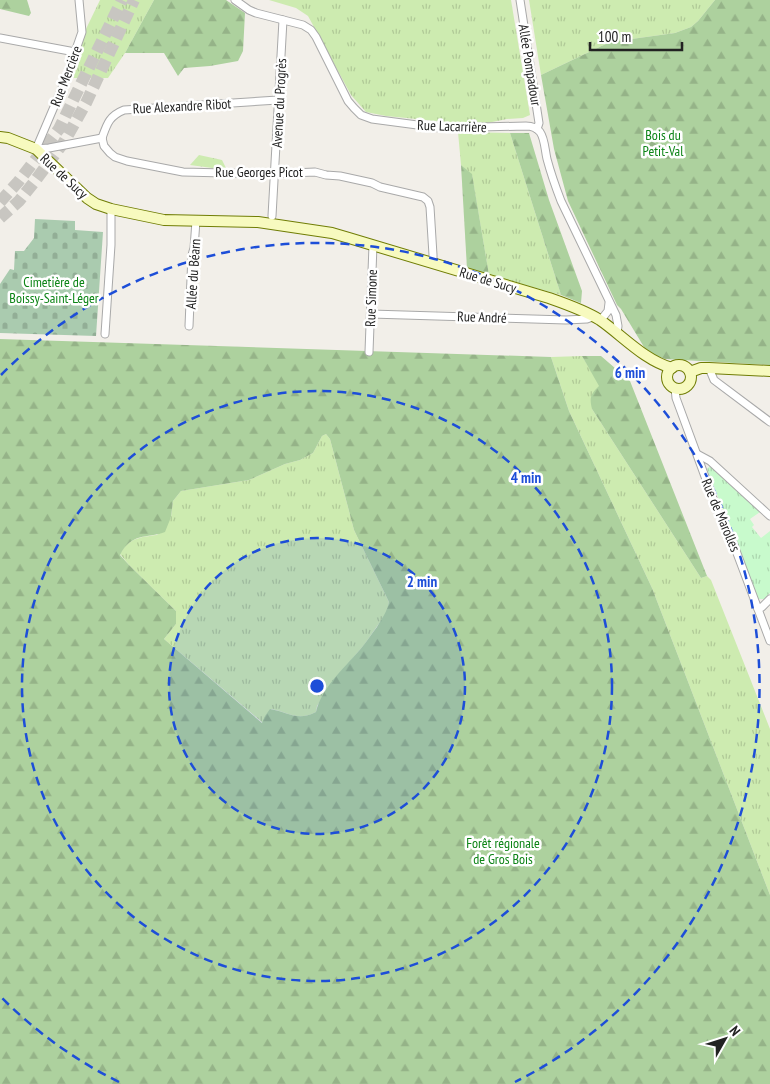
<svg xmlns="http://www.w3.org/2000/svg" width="770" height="1084" viewBox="0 0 770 1084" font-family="'PT Sans Narrow',sans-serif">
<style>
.grass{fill:url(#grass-tufts)}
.forest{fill:url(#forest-firs);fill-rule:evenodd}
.cemetery{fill:url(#cemetery-stones)}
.park{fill:url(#park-tufts)}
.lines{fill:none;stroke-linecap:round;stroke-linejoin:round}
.trunk-tunnel{stroke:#c8c6c1;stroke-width:12;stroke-dasharray:12 6;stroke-linecap:butt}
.minor-casing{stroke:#a9a9a9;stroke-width:9}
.secondary-casing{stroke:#707d05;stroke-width:12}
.minor{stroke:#fff;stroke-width:7}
.secondary{stroke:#f7fabf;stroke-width:10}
.ring{fill:none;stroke:#1d4ed8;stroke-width:2.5;stroke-dasharray:9 6}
.labels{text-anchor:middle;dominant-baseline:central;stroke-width:5;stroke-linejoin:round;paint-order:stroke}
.street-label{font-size:14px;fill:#222;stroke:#fff}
.park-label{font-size:14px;fill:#0c8416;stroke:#fff}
.centre{fill:#1d4ed8;stroke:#fff;stroke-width:2.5}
.ring-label{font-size:15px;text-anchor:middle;font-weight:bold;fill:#1d4ed8;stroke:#fff;stroke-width:5;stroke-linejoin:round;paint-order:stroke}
</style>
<defs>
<pattern id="grass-tufts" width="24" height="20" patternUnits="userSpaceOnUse" patternTransform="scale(1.25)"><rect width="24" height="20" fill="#cdebb0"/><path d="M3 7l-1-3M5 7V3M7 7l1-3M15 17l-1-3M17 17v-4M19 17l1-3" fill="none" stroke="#b0c997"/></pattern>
<pattern id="forest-firs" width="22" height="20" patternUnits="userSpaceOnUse" patternTransform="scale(1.25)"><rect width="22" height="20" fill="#add19e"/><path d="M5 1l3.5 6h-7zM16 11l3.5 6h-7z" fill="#95b388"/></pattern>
<pattern id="cemetery-stones" width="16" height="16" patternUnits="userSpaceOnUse" patternTransform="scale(1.25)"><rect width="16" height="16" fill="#aacbaf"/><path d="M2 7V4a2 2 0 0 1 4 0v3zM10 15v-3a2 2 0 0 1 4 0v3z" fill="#92ae96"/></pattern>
<pattern id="park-tufts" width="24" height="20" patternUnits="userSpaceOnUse" patternTransform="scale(1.25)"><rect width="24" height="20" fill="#c8facc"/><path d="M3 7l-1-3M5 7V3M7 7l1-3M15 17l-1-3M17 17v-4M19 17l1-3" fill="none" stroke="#acd6af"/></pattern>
</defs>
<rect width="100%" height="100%" fill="#f2efe9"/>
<g class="grass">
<polygon points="100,0 154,0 125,53 108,78 72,78 85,31"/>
<polygon points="269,0 511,0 530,115 523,118 507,119 477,125 386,116 366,112 351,95 308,16 296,8"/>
<polygon points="529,0 715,0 698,21 691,27 675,33 610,42 541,75"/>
<polygon points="458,132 510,133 561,295 489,275 472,175 461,165"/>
<polygon points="199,155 222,160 227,170 190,165"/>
<polygon points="582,356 600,386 592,409 701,578 707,576 711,580 770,729 770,895 652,588 569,411 551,357"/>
<path d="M326,434L330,439L354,530L389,602L387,612L364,645L334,680L317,706L316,712C297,722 289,712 271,709L263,723L164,639L176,624V611L129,565L120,554C129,538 140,537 157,535L171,517L173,501L181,491L249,480L285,464L300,460L313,453L322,436Z"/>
</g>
<g class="forest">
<polygon points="0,0 27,0 31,13 29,16 0,9"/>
<polygon points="154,0 226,0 245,13 243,51 238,61 210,66 184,68 178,76 164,53 125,53"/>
<polygon points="715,0 770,0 770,365 665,359 652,354 644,347 621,309 617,305 568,201 554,149 541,75 610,42 675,33 691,27 698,21"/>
<polygon points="510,133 529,133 549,200 582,291 581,303 561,295"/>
<polygon points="461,165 472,174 489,275 467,269"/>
<path d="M0,339L551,357L569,411L652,588L770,895V1084H0ZM326,434L330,439L354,530L389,602C387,612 382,618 377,627C372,633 368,640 363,646C347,666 322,686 316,712C297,722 289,712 270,709L265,716L262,723L164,639L176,624V611L129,565L120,555C132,532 146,539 165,532L171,517L173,501L181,491L249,480L285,464L300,460L313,453L322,436Z"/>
<path d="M582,356H601L630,381L707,576L701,578L592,409C589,397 591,394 599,386Z"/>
</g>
<polygon class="cemetery" points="35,219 75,221 75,230 103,232 96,336 0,333 0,284 10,269 14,270 15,251 24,251 34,238"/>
<polygon class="park" points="710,466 760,512 750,519 754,525 752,527 761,538 770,531 770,593 764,599 758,599 707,469"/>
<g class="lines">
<g class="trunk-tunnel">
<polyline points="0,202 18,182 59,129 122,0"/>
<polyline points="0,218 19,201 35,181 64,142 86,103 134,0"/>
</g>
<g class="minor-casing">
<g id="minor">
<polyline points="79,0 82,32 65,81 36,149 49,148 102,138"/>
<path d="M235,0L249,10L256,13L303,25L311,30L316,37L348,101L354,108L361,115L372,119L440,128L526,126C532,126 536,127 540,132C545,139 545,151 547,159C551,174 556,188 561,201L616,315L618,326L617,333"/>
<polyline points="520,0 539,123 537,129"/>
<polyline points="0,38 75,52"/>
<polyline points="102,138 104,146 110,153 115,157 127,161 183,172 269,174 315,172 326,175 340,176 372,183 380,187 423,197 428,201 430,207 433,255 433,263"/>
<path d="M102,138C107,124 109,116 124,110L278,100"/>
<polyline points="272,216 283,20"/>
<polyline points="371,314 566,320 587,319 590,318 591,315"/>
<polyline points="600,321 608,311 609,303"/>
<polyline points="189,326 192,255 194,248 196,221"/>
<polyline points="105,334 111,245 111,209"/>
<polyline points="369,352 373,245"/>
<polyline points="709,368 714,380 770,422"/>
<polyline points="675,388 676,398 721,520 732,540 770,641"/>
<polyline points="697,454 710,461 770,516"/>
<polyline points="758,609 762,607 770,599"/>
</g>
</g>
<g class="secondary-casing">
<g id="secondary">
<path d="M0,137L8,138L36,149L87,198L96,204L111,209L164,220L258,222L332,233L349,238L549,298C566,304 584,310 600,320C623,336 644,360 672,368"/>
<circle cx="679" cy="377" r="12"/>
<polyline points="690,372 701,368 709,368 770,371"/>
</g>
</g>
<use href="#minor" class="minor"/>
<use href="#secondary" class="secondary"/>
</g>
<circle cx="317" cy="686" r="148" fill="#1d4ed8" fill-opacity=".12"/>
<g class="ring">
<circle cx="317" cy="686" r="148"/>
<circle cx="317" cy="686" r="295"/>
<path d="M119 1082A443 443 0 0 1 1 997M1 375A443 443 0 1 1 515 1082"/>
</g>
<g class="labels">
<g class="street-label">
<text transform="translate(530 65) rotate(81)">Allée Pompadour</text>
<text transform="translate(66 76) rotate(-69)">Rue Mercière</text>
<text transform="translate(279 103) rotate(-87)">Avenue du Progrès</text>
<text transform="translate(182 106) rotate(-3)">Rue Alexandre Ribot</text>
<text transform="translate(452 126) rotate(2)">Rue Lacarrière</text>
<text x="259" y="172">Rue Georges Picot</text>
<text transform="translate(64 176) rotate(43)">Rue de Sucy</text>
<text transform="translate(193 274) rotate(-86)">Allée du Béarn</text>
<text transform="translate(488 280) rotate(17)">Rue de Sucy</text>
<text transform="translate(371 298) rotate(-88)">Rue Simone</text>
<text transform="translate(482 317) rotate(2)">Rue André</text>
<text transform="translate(721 515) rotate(67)">Rue de Marolles</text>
</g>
<g class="park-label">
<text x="663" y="135">Bois du<tspan x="663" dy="16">Petit-Val</tspan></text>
<text x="54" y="282">Cimetière de<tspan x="54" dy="16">Boissy-Saint-Léger</tspan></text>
<text x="503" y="843">Forêt régionale<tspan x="503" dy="16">de Gros Bois</tspan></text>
</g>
</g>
<circle cx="317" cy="686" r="8" class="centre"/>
<g class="ring-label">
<text x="630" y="378">6 min</text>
<text x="526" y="483">4 min</text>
<text x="422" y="587">2 min</text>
</g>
<g transform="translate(725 1039) rotate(51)" stroke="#ffffff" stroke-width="4" paint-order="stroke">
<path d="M0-4L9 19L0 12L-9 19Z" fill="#222222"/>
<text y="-8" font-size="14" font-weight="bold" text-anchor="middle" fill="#222222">N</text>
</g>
<path d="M590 42v8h92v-8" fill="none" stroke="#222222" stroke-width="2.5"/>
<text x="598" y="42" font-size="15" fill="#222222" stroke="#ffffff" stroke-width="4" paint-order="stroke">100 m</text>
</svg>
